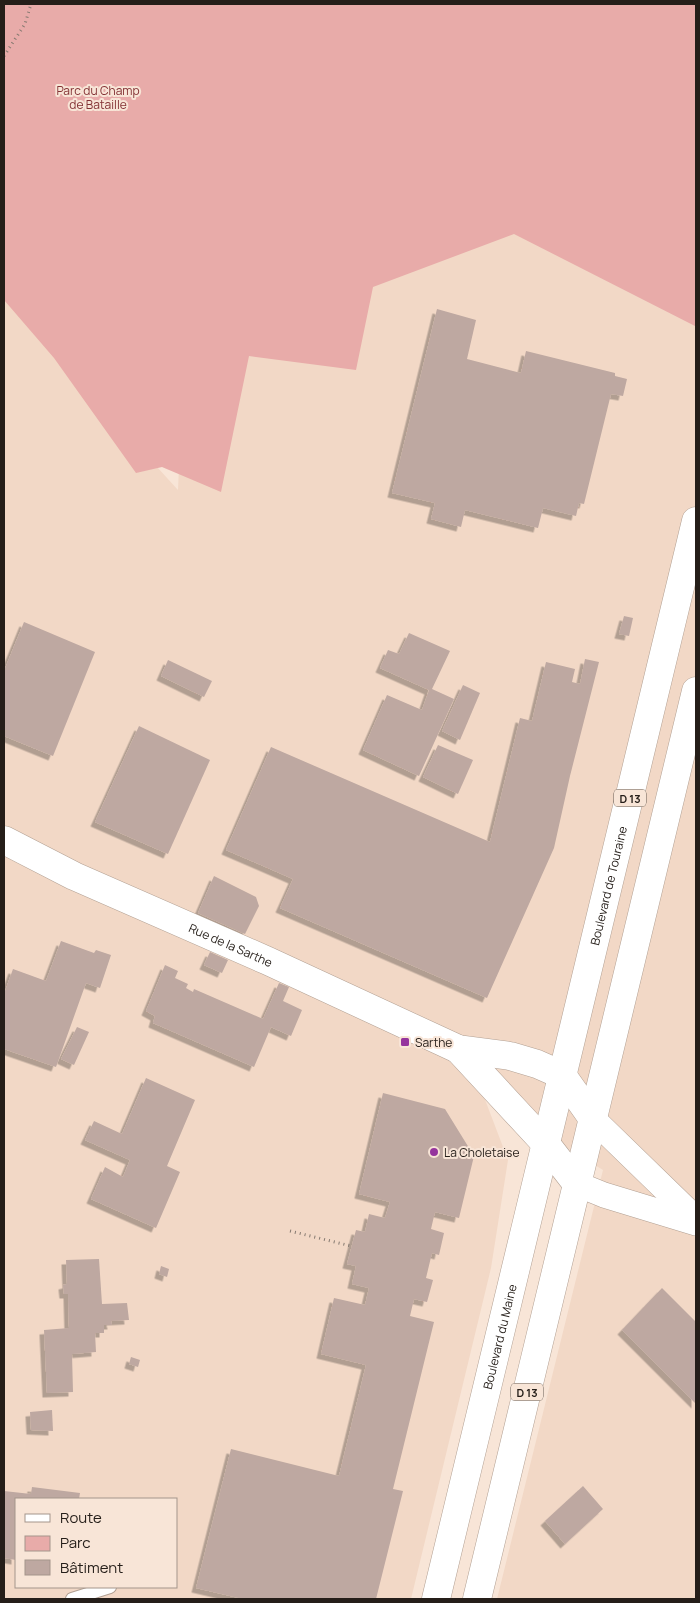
<svg xmlns="http://www.w3.org/2000/svg" width="700" height="1603" viewBox="0 0 700 1603" font-family="Manrope,sans-serif">
<style>
.built{fill:#f2d8c6;fill-rule:evenodd}
.green{fill:#e8aba9}
.building{fill:#bea8a1;filter:url(#shadow)}
.lines{fill:none;stroke-linecap:round;stroke-linejoin:round}
.lane-casing{stroke:#b2a093;stroke-width:14}
.street-casing{stroke:#b2a093;stroke-width:26}
.secondary-casing{stroke:#b2a093;stroke-width:29}
.primary-casing{stroke:#b2a093;stroke-width:29}
.path{stroke:#857970;stroke-width:3;stroke-dasharray:1 4;stroke-linecap:butt}
.lane{stroke:#fff;stroke-width:12}
.street{stroke:#fff;stroke-width:25}
.secondary{stroke:#fff;stroke-width:28}
.primary{stroke:#fff;stroke-width:28}
.poi-dot{fill:#95349d;stroke:#f8e5d7;stroke-width:2}
.labels{text-anchor:middle;dominant-baseline:central;stroke-width:4;stroke-linejoin:round;paint-order:stroke}
.shield{fill:#f8e5d7;stroke:#645a52;stroke-width:1}
.shield-label{font-size:11px;font-weight:bold;fill:#251e19}
.park-label{font-size:12px;fill:#833134;stroke:#f8e5d7}
.street-label{font-size:12px;fill:#251e19;stroke:#f8e5d7}
.poi-label{font-size:12px;fill:#251e19;stroke:#f8e5d7;text-anchor:start}
</style>
<defs>
<filter id="shadow"><feDropShadow dx="-4.5" dy="4.5" stdDeviation="0" flood-color="#0004"/></filter>
</defs>
<rect width="100%" height="100%" fill="#f8e5d7"/>
<path class="built" d="M205,4H696V1599H497L603,1170L484,1097L508,1160L491,1268L411,1599H4V299L178,490L196,67ZM16,1499H176V1587H16Z"/>
<polygon class="green" points="4,4 696,4 696,321 695,326 514,234 373,287 356,370 249,356 221,492 162,467 136,473 54,358 4,300"/>
<g class="building">
<polygon points="437,309 476,320 467,359 521,373 526,351 615,373 615,376 627,379 623,396 611,394 584,504 579,503 576,516 543,508 538,528 465,510 461,527 431,519 435,503 392,493"/>
<polygon points="624,616 633,618 629,636 619,634"/>
<polygon points="24,622 95,652 53,756 4,736 4,671"/>
<polygon points="409,633 450,651 432,689 454,699 419,776 363,750 387,695 422,710 429,690 380,668 388,650 399,654"/>
<polygon points="585,659 599,662 570,776 554,848 487,998 280,908 293,879 226,850 271,747 490,842 520,718 532,721 546,662 575,669 572,682 580,684"/>
<polygon points="168,660 212,681 204,697 161,676"/>
<polygon points="463,685 480,693 460,740 442,731"/>
<polygon points="139,726 210,760 168,854 95,822"/>
<polygon points="438,745 473,760 458,794 423,777"/>
<polygon points="214,876 256,897 259,906 245,934 198,913"/>
<polygon points="61,941 94,953 96,950 111,955 100,988 86,983 56,1067 4,1049 4,994 13,969 46,981"/>
<polygon points="210,952 228,960 222,973 204,965"/>
<polygon points="165,965 178,971 175,978 188,984 186,988 193,992 194,989 263,1019 279,983 289,987 283,1001 302,1010 291,1036 271,1027 254,1067 153,1023 155,1016 146,1011"/>
<polygon points="77,1027 89,1032 74,1065 61,1059"/>
<polygon points="146,1078 195,1100 167,1166 180,1172 156,1228 91,1199 105,1167 123,1177 130,1160 85,1140 94,1121 122,1134"/>
<polygon points="383,1093 445,1109 474,1156 459,1218 435,1212 431,1229 444,1233 439,1255 432,1253 426,1278 433,1280 427,1302 414,1299 410,1316 434,1322 393,1489 403,1491 376,1599 243,1599 196,1588 231,1449 339,1476 366,1365 321,1354 334,1298 365,1305 369,1288 352,1284 356,1266 347,1264 356,1230 365,1232 369,1214 385,1218 390,1202 359,1194"/>
<polygon points="99,1259 102,1304 127,1303 129,1320 111,1321 112,1325 104,1325 104,1333 95,1333 96,1352 72,1354 73,1392 47,1393 44,1330 69,1328 68,1294 64,1294 63,1285 67,1284 66,1260"/>
<polygon points="161,1266 169,1269 167,1277 159,1274"/>
<polygon points="662,1288 696,1322 696,1404 622,1330"/>
<polygon points="131,1357 140,1360 138,1367 129,1364"/>
<polygon points="52,1410 53,1431 31,1430 30,1412"/>
<polygon points="583,1486 603,1509 565,1544 545,1521"/>
<polygon points="32,1487 80,1493 79,1499 16,1499 16,1560 4,1558 4,1491 31,1494"/>
</g>
<g class="lines">
<g class="lane-casing">
<polyline id="lane" points="72,1599 110,1587"/>
</g>
<g class="street-casing">
<g id="street">
<polyline points="593,1119 696,1219"/>
<polyline points="577,1184 604,1195 696,1223"/>
</g>
</g>
<g class="secondary-casing">
<g id="secondary">
<path id="s1" d="M4,840L74,876L268,961L458,1049L510,1056L537,1064L562,1075L593,1119"/>
<polyline points="458,1049 546,1144 577,1184"/>
</g>
</g>
<g class="primary-casing">
<g id="primary">
<path id="s2" d="M436,1599L696,521"/>
<polyline points="477,1599 696,691"/>
</g>
</g>
<g class="path">
<polyline points="4,56 25,24 31,4"/>
<polyline points="290,1231 351,1246"/>
</g>
<use href="#lane" class="lane"/>
<use href="#street" class="street"/>
<use href="#secondary" class="secondary"/>
<use href="#primary" class="primary"/>
</g>
<g class="poi-dot">
<rect x="400" y="1037" width="10" height="10" rx="2.5"/>
<circle cx="434" cy="1152" r="5"/>
</g>
<g class="labels">
<g class="shield">
<rect x="614" y="789.5" width="32" height="17" rx="4"/>
<rect x="511" y="1383.5" width="32" height="17" rx="4"/>
</g>
<g class="shield-label">
<text x="630" y="798">D 13</text>
<text x="527" y="1392">D 13</text>
</g>
<g class="park-label">
<text x="98" y="90">Parc du Champ<tspan x="98" dy="14">de Bataille</tspan></text>
</g>
<g class="street-label">
<text stroke="none"><textPath href="#s2" startOffset="734">Boulevard de Touraine</textPath></text>
<text stroke="none"><textPath href="#s1" startOffset="250">Rue de la Sarthe</textPath></text>
<text stroke="none"><textPath href="#s2" startOffset="270">Boulevard du Maine</textPath></text>
</g>
<g class="poi-label">
<text x="415" y="1042">Sarthe</text>
<text x="444" y="1152">La Choletaise</text>
</g>
</g>
<rect width="700" height="1603" fill="none" stroke="#251e19" stroke-width="10"/>
<rect x="15" y="1498" width="162" height="90" fill="#f8e5d7" stroke="#a4958b"/>
<rect x="25" y="1514" width="25" height="8" fill="#ffffff" stroke="#a4958b"/>
<text x="60" y="1523" font-size="15" fill="#251e19">Route</text>
<rect x="25" y="1536" width="25" height="15" fill="#e8aba9" stroke="#a4958b"/>
<text x="60" y="1548" font-size="15" fill="#251e19">Parc</text>
<rect x="25" y="1560" width="25" height="15" fill="#bea8a1" stroke="#a4958b"/>
<text x="60" y="1573" font-size="15" fill="#251e19">Bâtiment</text>
</svg>
